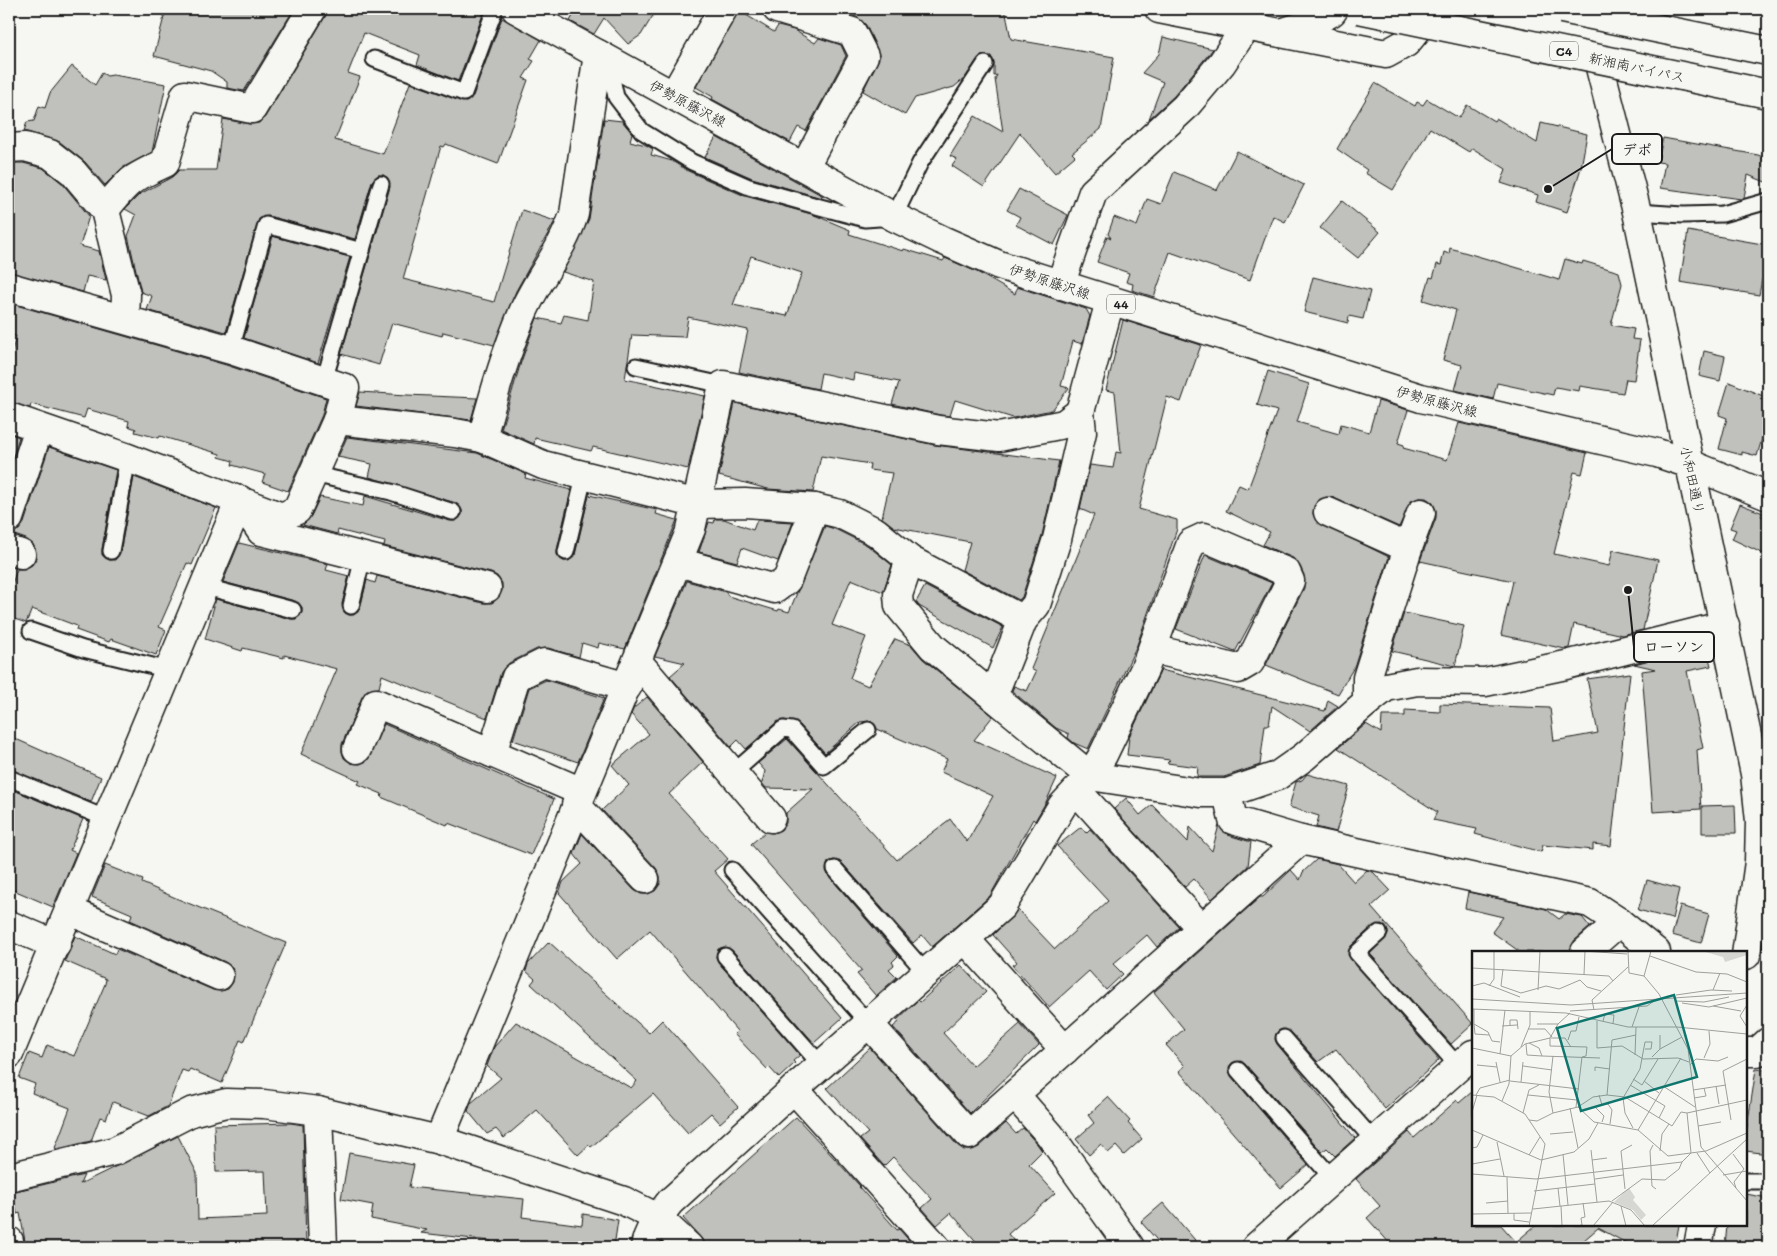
<svg xmlns="http://www.w3.org/2000/svg" width="1777" height="1256" viewBox="0 0 1777 1256" font-family="Mali,'Klee One',sans-serif">
<style>
.building{fill:#c0c0bd;stroke:#1c1c1c;fill-rule:evenodd}
.lines{fill:none;stroke-linecap:round;stroke-linejoin:round}
.service-casing{stroke:#1c1c1c;stroke-width:19}
.minor-casing{stroke:#1c1c1c;stroke-width:31}
.tertiary-casing{stroke:#1c1c1c;stroke-width:31}
.primary-casing{stroke:#1c1c1c;stroke-width:31}
.service{stroke:#f6f6f2;stroke-width:15}
.minor{stroke:#f6f6f2;stroke-width:28}
.tertiary{stroke:#f6f6f2;stroke-width:28}
.primary{stroke:#f6f6f2;stroke-width:28}
.motorway-bridge-casing{stroke:#1c1c1c;stroke-width:31;stroke-linecap:butt}
.motorway-bridge{stroke:#f6f6f2;stroke-width:28}
.labels{text-anchor:middle;dominant-baseline:central;stroke-width:4;stroke-linejoin:round;paint-order:stroke}
.shield{fill:#f6f6f2;stroke:#5d5d5c;stroke-width:1}
.shield-label{font-size:12px;font-weight:bold;fill:#1c1c1c}
.street-label{font-size:14px;fill:#1c1c1c;stroke:#f6f6f2}
.inset-road{fill:none;stroke:#9f9f9c;stroke-width:1}
.view{fill:#0f766e;fill-opacity:0.15;stroke:#0f766e;stroke-width:2.5}
.inset-edge{fill:none;stroke:#1c1c1c;stroke-width:2.5}
.leader{fill:none;stroke:#1c1c1c;stroke-width:2}
.callout-dot{fill:#1c1c1c;stroke:#f6f6f2;stroke-width:2}
.callout{fill:#f6f6f2;stroke:#1c1c1c;stroke-width:2}
.callout-label{font-size:15px;text-anchor:middle;font-weight:bold;fill:#1c1c1c}
</style>
<rect width="100%" height="100%" fill="#f6f6f2"/>
<filter id="ink" filterUnits="userSpaceOnUse"><feTurbulence type="fractalNoise" baseFrequency=".02" numOctaves="2"/><feDisplacementMap in="SourceGraphic" scale="10" xChannelSelector="R" yChannelSelector="G"/><feConvolveMatrix kernelMatrix="1 2 1 2 8 2 1 2 1" color-interpolation-filters="sRGB"/></filter>
<g filter="url(#ink)">
<g class="building">
<polygon points="166,9 294,9 244,91 227,88 227,82 211,71 154,56"/>
<polygon points="328,9 476,9 484,12 458,81 417,65 420,55 364,33 348,73 360,77 335,140 383,154 410,83 466,102 473,96 502,18 541,40 530,59 534,61 523,78 528,80 498,164 446,144 444,147 441,146 403,279 494,302 522,210 555,221 516,291 494,345 443,332 442,336 392,323 379,365 341,354 390,187 388,178 383,175 378,175 372,181 355,239 268,216 259,219 226,332 147,310 152,296 141,292 128,236 136,215 125,209 140,194 172,177 179,170 216,170 223,119 249,124 259,123 265,117 325,17"/>
<polygon points="577,9 657,9 641,35 628,44 604,18 594,34 570,21"/>
<polygon points="846,9 1005,9 1011,39 1114,57 1101,129 1072,153 1075,156 1055,173 1020,133 984,187 952,166 957,159 950,156 975,116 1003,132 995,79 997,75 994,76 994,64 991,56 980,56 965,78 954,87 915,98 905,115 863,91 880,56 866,25 857,17 845,14"/>
<polygon points="738,10 774,32 778,26 794,30 815,43 819,38 841,45 846,56 806,131 798,127 790,142 712,99 713,97 696,87"/>
<polygon points="1163,37 1213,49 1174,96 1149,119 1163,82 1142,73 1159,54"/>
<polygon points="72,66 95,85 102,73 107,76 113,75 166,84 152,152 122,168 105,185 85,162 60,142 24,131 27,122 34,121 39,106 45,108 50,93"/>
<polygon points="1375,83 1415,106 1417,102 1423,105 1427,99 1459,118 1467,105 1494,121 1496,118 1537,143 1541,123 1587,134 1581,168 1567,212 1536,202 1538,195 1501,183 1506,169 1472,148 1469,152 1430,128 1393,190 1365,173 1367,170 1337,149"/>
<path d="M604,119L622,121L632,133L630,141L646,145L653,149L651,155L672,161L688,171L745,196L812,214L850,230L849,234L903,251L904,249L943,261L945,258L977,272L1015,294L1017,287L1086,309L1090,316L1082,344L1073,341L1061,386L1069,388L1052,410L1013,418L955,400L950,416L940,415L892,404L899,382L854,373L853,380L821,373L818,389L739,372L748,330L688,317L685,337L632,335L625,379L705,396L688,469L593,447L591,451L535,438L534,444L501,429L521,362L537,318L561,323L564,315L588,320L594,282L563,272L589,219ZM751,256L802,273L787,316L733,305Z"/>
<polygon points="716,137 823,196 821,198 752,178 705,157"/>
<polygon points="1663,138 1758,155 1768,159 1768,183 1748,175 1744,198 1741,199 1660,188 1665,163 1658,162"/>
<polygon points="1237,151 1304,185 1285,222 1273,216 1250,280 1170,252 1154,297 1132,290 1133,284 1126,282 1129,273 1097,262 1107,236 1111,238 1108,234 1114,217 1137,226 1147,199 1161,204 1174,172 1217,190"/>
<polygon points="14,163 23,163 43,168 62,183 89,216 80,246 99,251 106,280 87,276 83,292 9,272 9,181"/>
<polygon points="1019,189 1068,215 1054,245 1016,225 1020,217 1007,210"/>
<polygon points="1342,201 1380,232 1358,258 1320,228"/>
<polygon points="1688,231 1768,245 1768,280 1762,279 1759,295 1680,282"/>
<polygon points="273,236 350,257 318,363 244,338"/>
<polygon points="1450,248 1559,280 1565,259 1582,264 1583,261 1619,272 1622,284 1611,325 1634,329 1632,339 1640,340 1634,380 1626,379 1623,393 1580,386 1579,391 1555,387 1553,395 1497,383 1493,399 1455,390 1462,365 1443,360 1456,310 1423,300 1430,277 1433,278 1437,264 1441,265 1444,252 1449,254"/>
<polygon points="1313,277 1370,291 1363,319 1349,316 1348,323 1304,312"/>
<polygon points="9,303 226,365 326,398 322,415 288,491 262,482 265,474 232,465 233,461 219,457 220,454 160,436 159,438 135,432 136,429 128,426 129,421 87,409 84,418 31,404 30,408 9,402 9,363 16,336 9,334"/>
<polygon points="1123,320 1201,345 1181,402 1167,397 1139,509 1177,520 1177,529 1137,645 1088,749 1074,743 1068,738 1069,734 1056,728 1012,691 1014,686 1027,691 1036,672 1031,669 1094,515 1080,509 1090,465 1113,468 1116,452 1121,453 1115,392 1106,390"/>
<polygon points="1704,351 1725,356 1720,381 1699,376"/>
<polygon points="1268,371 1309,384 1297,422 1339,434 1341,424 1369,432 1378,401 1408,410 1398,443 1404,445 1403,448 1447,460 1459,423 1587,453 1582,474 1574,472 1554,554 1609,566 1613,550 1658,560 1643,630 1622,635 1574,624 1569,648 1565,649 1501,635 1513,581 1420,561 1436,518 1436,510 1433,503 1426,498 1419,498 1411,501 1399,527 1334,498 1326,497 1319,500 1314,506 1313,514 1316,521 1389,557 1354,667 1338,694 1266,665 1304,588 1304,575 1300,566 1293,558 1263,545 1270,532 1226,511 1239,485 1248,489 1277,411 1257,405"/>
<polygon points="1729,382 1768,398 1768,437 1763,435 1757,456 1742,452 1742,455 1719,449 1727,418 1719,415"/>
<polygon points="360,392 407,395 477,398 471,420 356,406"/>
<polygon points="735,403 935,445 1059,461 1042,535 1022,597 1019,600 962,570 970,542 894,527 882,518 892,473 869,470 870,464 821,456 813,492 768,489 719,476"/>
<polygon points="9,433 19,437 9,469"/>
<polygon points="347,437 477,453 526,474 525,478 571,490 557,550 557,555 563,561 569,561 575,555 589,495 657,510 656,514 677,520 625,649 599,643 598,648 582,643 579,657 548,648 537,649 509,663 501,672 487,718 382,675 379,688 367,690 362,697 342,744 342,752 344,758 351,763 360,764 367,761 384,724 554,799 531,855 448,823 447,825 381,797 382,794 358,784 360,781 301,754 337,669 284,655 284,658 243,648 242,651 205,639 216,599 291,619 296,619 302,613 302,607 295,601 223,582 239,543 328,564 326,570 349,576 342,604 344,612 349,615 354,615 360,609 367,580 375,583 377,576 483,603 492,603 498,598 502,591 502,583 497,576 491,573 384,546 385,542 338,530 337,534 303,525 311,516 320,497 363,506 365,496 450,521 455,521 462,515 462,510 456,503 369,477 372,464 338,457"/>
<polygon points="49,447 116,470 102,549 102,555 109,560 115,560 120,553 134,477 216,508 192,565 187,563 159,627 166,630 156,655 111,639 109,642 76,630 77,626 32,609 26,623 9,617 9,593 17,569 25,569 32,565 36,559 36,551 33,544 26,539 9,533 19,530 24,523"/>
<polygon points="1740,504 1763,513 1761,516 1768,519 1768,556 1732,539 1736,530 1730,528"/>
<polygon points="715,519 724,519 753,530 757,520 793,522 778,561 742,548 737,562 699,552 709,522 714,523"/>
<polygon points="825,526 835,529 867,545 892,565 883,592 851,579 832,625 866,637 850,678 868,686 895,639 911,645 923,659 993,716 974,740 1057,778 1046,802 1035,821 1033,819 990,896 932,947 922,935 913,943 842,863 834,860 828,862 826,870 828,875 898,956 892,962 894,965 889,969 897,977 876,996 857,974 862,971 751,844 765,832 773,833 781,830 786,823 786,813 813,789 766,788 762,783 765,771 758,763 787,739 897,860 950,819 967,842 993,796 941,772 947,759 877,729 871,721 860,722 825,753 799,724 784,720 777,722 746,749 738,740 731,747 670,676 685,663 655,656 687,581 726,592 728,596 778,611 779,609 789,612"/>
<polygon points="1205,555 1272,583 1235,652 1176,629"/>
<polygon points="925,586 1003,627 993,648 919,606 916,602"/>
<polygon points="1404,613 1464,626 1455,666 1392,651"/>
<polygon points="1706,646 1711,666 1687,671 1703,748 1697,750 1701,809 1653,812 1642,671 1656,669 1634,664"/>
<polygon points="1161,670 1325,711 1328,700 1338,706 1310,731 1272,706 1269,725 1265,725 1260,765 1224,777 1197,777 1198,767 1167,763 1170,760 1127,755 1129,737"/>
<polygon points="1630,673 1611,846 1593,844 1593,850 1543,845 1541,852 1475,834 1477,829 1433,820 1437,812 1338,748 1366,724 1381,733 1382,716 1405,716 1405,710 1440,712 1440,704 1550,708 1554,741 1598,733 1587,679"/>
<polygon points="546,680 604,698 578,762 513,740 529,688"/>
<polygon points="647,697 703,762 669,794 728,859 714,871 842,1018 814,1043 732,950 724,947 718,949 716,957 718,962 800,1055 793,1061 795,1063 779,1078 769,1067 767,1069 734,1034 737,1031 650,930 617,959 559,893 563,882 582,864 574,854 582,834 634,890 641,894 648,894 655,891 660,884 660,876 656,868 602,810 629,785 612,765 649,734 631,714 634,708"/>
<polygon points="9,736 101,777 91,802 9,769"/>
<polygon points="1307,774 1349,786 1336,832 1316,827 1319,816 1289,807 1296,782 1302,780"/>
<polygon points="9,788 83,819 70,850 76,853 53,907 9,888"/>
<polygon points="1126,798 1140,815 1152,805 1188,842 1190,827 1212,851 1219,825 1228,835 1251,842 1248,866 1212,899 1194,879 1185,887 1114,809"/>
<polygon points="1735,805 1736,833 1702,833 1702,806"/>
<polygon points="1081,827 1086,833 1090,829 1179,927 1157,947 1147,935 1113,964 1123,974 1106,990 1089,971 1049,1007 1012,965 1017,962 993,935 1018,910 1055,949 1108,901 1057,846"/>
<polygon points="1317,859 1338,864 1354,882 1367,870 1373,872 1390,890 1371,907 1473,1024 1451,1044 1370,954 1388,935 1388,931 1382,924 1373,926 1351,946 1348,955 1439,1060 1385,1109 1336,1049 1318,1062 1291,1032 1283,1029 1278,1031 1275,1039 1277,1044 1355,1138 1335,1156 1327,1148 1322,1152 1245,1064 1241,1061 1232,1063 1229,1067 1231,1076 1308,1165 1281,1188 1179,1071 1185,1066 1166,1045 1184,1029 1154,992 1260,897 1263,897 1291,870 1300,880 1303,872"/>
<polygon points="105,865 143,880 142,883 178,899 286,943 244,1042 240,1040 222,1083 190,1069 188,1072 182,1070 168,1106 149,1116 113,1102 106,1119 100,1117 91,1141 57,1149 55,1148 70,1108 32,1093 35,1084 19,1078 29,1053 42,1058 47,1045 74,1056 105,984 106,979 65,961 75,936 115,954 117,949 213,990 221,991 228,989 233,982 234,974 232,967 225,962 130,920 132,914 92,897"/>
<polygon points="1647,880 1679,889 1672,919 1638,910"/>
<polygon points="1468,892 1546,909 1559,919 1565,914 1582,917 1590,927 1574,941 1570,952 1520,952 1492,932 1503,917 1465,908"/>
<polygon points="1680,906 1709,914 1701,943 1672,935"/>
<polygon points="549,942 649,1033 662,1020 738,1107 720,1123 711,1113 688,1133 653,1094 591,1147 589,1145 578,1155 537,1110 504,1138 496,1129 487,1134 468,1111 471,1103 501,1078 487,1066 494,1047 516,1022 631,1088 637,1081 531,984 535,979 526,971 528,964"/>
<polygon points="961,965 986,992 943,1033 973,1066 1020,1024 1039,1045 970,1113 893,1027 899,1022 897,1020 918,1000 920,1002"/>
<polygon points="870,1048 957,1145 964,1150 972,1150 979,1147 1006,1123 1016,1134 1023,1128 1038,1145 1042,1151 1029,1164 1055,1193 1008,1234 1019,1247 981,1247 951,1213 937,1225 922,1208 932,1199 893,1157 884,1166 860,1139 868,1133 827,1088"/>
<polygon points="1756,1069 1768,1070 1768,1154 1746,1151 1746,1134"/>
<polygon points="1473,1091 1473,1225 1501,1225 1516,1242 1536,1225 1679,1225 1675,1247 1634,1247 1598,1228 1576,1247 1393,1247 1367,1218 1380,1206 1356,1179 1409,1132 1414,1138 1457,1100 1459,1103"/>
<polygon points="1108,1097 1130,1121 1128,1123 1142,1139 1124,1155 1116,1146 1108,1153 1101,1144 1089,1155 1076,1139 1094,1123 1088,1115"/>
<polygon points="796,1117 860,1186 859,1187 897,1230 899,1229 914,1246 912,1247 709,1247 683,1218"/>
<polygon points="291,1123 303,1125 306,1247 26,1247 20,1213 17,1214 12,1192 84,1175 80,1184 178,1136 197,1173 198,1219 267,1216 265,1171 216,1172 214,1125"/>
<polygon points="349,1153 414,1165 409,1187 524,1199 522,1217 582,1225 583,1214 618,1220 614,1247 490,1247 491,1241 421,1233 427,1230 371,1219 373,1205 341,1199"/>
<polygon points="1746,1194 1768,1198 1768,1247 1725,1247 1727,1225 1746,1225"/>
<polygon points="1163,1203 1201,1247 1163,1247 1141,1222"/>
</g>
<g class="lines">
<g class="service-casing">
<g id="service">
<polyline points="1670,9 1742,24"/>
<polyline points="374,59 464,93 495,9"/>
<polyline points="608,60 616,97 642,131 692,162 749,187 820,207 865,219 894,217 920,163 985,64"/>
<polyline points="1637,212 1683,215 1722,214 1768,201"/>
<polyline points="231,350 266,225 362,251"/>
<polyline points="636,366 723,385"/>
<polyline points="324,381 381,184"/>
<polyline points="313,474 391,492 453,512"/>
<polyline points="111,551 128,458"/>
<polyline points="566,552 584,477"/>
<polyline points="206,587 293,610"/>
<polyline points="351,606 363,557"/>
<polyline points="31,631 83,649 169,670"/>
<polyline points="733,773 783,729 792,730 824,766 868,730"/>
<polyline points="9,778 107,819"/>
<polyline points="835,869 927,974"/>
<polyline points="732,870 869,1024"/>
<polyline points="1379,933 1357,953 1459,1067"/>
<polyline points="725,956 821,1065"/>
<polyline points="1284,1038 1375,1142"/>
<polyline points="1238,1070 1333,1179"/>
<polyline points="1746,1181 1768,1181"/>
</g>
</g>
<g class="minor-casing">
<g id="minor">
<polyline points="777,9 852,32 864,56 805,166"/>
<path d="M598,54L574,214C563,249 539,277 524,310C506,351 494,394 482,438L543,465L698,504L745,503L815,508L840,514L876,532L910,560L898,595L899,606L933,647L1090,776L1201,793H1227L1233,820L1301,840L1590,903L1619,922L1656,952"/>
<polyline points="674,95 723,9"/>
<polyline points="9,148 25,147 50,154 73,172 105,210 126,295 125,319"/>
<path d="M105,210C127,181 132,178 165,163L185,95L252,109L312,9"/>
<polyline points="1060,285 1093,192 1185,107 1222,63 1246,27"/>
<polyline points="9,287 231,350 345,388 337,420 297,510 282,517 128,458 9,417"/>
<polyline points="337,420 455,433 482,438"/>
<polyline points="240,500 261,531 487,588"/>
<polyline points="1328,512 1408,548"/>
<polyline points="9,518 39,428"/>
<polyline points="9,550 21,554"/>
<polyline points="910,560 1023,620"/>
<polyline points="678,562 775,589 787,580 815,508"/>
<polyline points="637,661 771,818"/>
<polyline points="993,696 1023,620 1036,605 1057,539 1082,432 1080,412 1110,301"/>
<polyline points="1367,702 1386,687 1417,681 1485,682 1566,665 1725,625"/>
<polyline points="357,749 376,703 582,792"/>
<polyline points="492,753 516,677 544,663 627,687"/>
<polyline points="1077,791 1201,928"/>
<polyline points="1227,793 1277,776 1304,757 1367,702 1367,678 1408,548 1421,513"/>
<polyline points="576,805 645,879"/>
<polyline points="70,911 219,976"/>
<polyline points="9,925 56,945"/>
<polyline points="966,940 1065,1050"/>
<polyline points="1585,952 1619,922"/>
<polyline points="869,1024 969,1135 1301,840"/>
<polyline points="1746,1052 1757,1052 1768,1042"/>
<polyline points="9,1054 240,500"/>
<polyline points="794,1089 936,1247"/>
<polyline points="1015,1095 1050,1135 1130,1247"/>
<polyline points="318,1111 323,1247"/>
<polyline points="439,1140 691,529 723,385 938,430 999,437 1064,424 1080,412"/>
<polyline points="9,1177 115,1151 191,1112 226,1103 264,1104 318,1111 439,1140 624,1201 658,1218 689,1247"/>
<polyline points="9,1241 10,1247"/>
<path d="M645,1247C647,1231 660,1215 670,1202L794,1089L1002,906L1062,806L1090,776L1103,755L1145,668L1191,543L1204,537L1286,572L1290,581L1250,662L1238,669L1152,649"/>
<polyline points="1256,1247 1473,1054"/>
</g>
</g>
<g class="tertiary-casing">
<g id="tertiary">
<polyline points="1159,9 1386,54 1406,43 1431,13 1438,9"/>
<polyline points="1465,9 1615,44 1686,49 1709,43 1744,25 1768,21"/>
<polyline points="1585,9 1637,212 1755,774 1760,821 1759,862 1746,955"/>
<polyline points="1281,33 1311,23 1332,12 1334,9"/>
<polyline points="1668,55 1768,79"/>
<polyline points="1698,1247 1702,1225"/>
</g>
</g>
<g class="primary-casing">
<polyline id="primary" points="516,9 894,217 942,240 999,265 1421,398 1657,453 1690,464 1768,496"/>
</g>
<use href="#service" class="service"/>
<use href="#minor" class="minor"/>
<use href="#tertiary" class="tertiary"/>
<use href="#primary" class="primary"/>
<g class="motorway-bridge-casing">
<g id="motorway-bridge">
<polyline points="1359,9 1768,94"/>
<polyline points="1562,9 1768,51"/>
</g>
</g>
<use href="#motorway-bridge" class="motorway-bridge"/>
</g>
</g>
<g class="labels">
<g class="shield">
<rect x="1550" y="41.5" width="28" height="19" rx="4"/>
<rect x="1107" y="294.5" width="28" height="19" rx="4"/>
</g>
<g class="shield-label">
<text x="1564" y="51">C4</text>
<text x="1121" y="304">44</text>
</g>
<g class="street-label">
<text transform="translate(1637 67) rotate(12)">新湘南バイパス</text>
<text transform="translate(688 103) rotate(28)">伊勢原藤沢線</text>
<text transform="translate(1050 281) rotate(18)">伊勢原藤沢線</text>
<text transform="translate(1437 401) rotate(15)">伊勢原藤沢線</text>
<text transform="translate(1693 480) rotate(78)">小和田通り</text>
</g>
</g>
<g transform="translate(1472 951)">
<rect width="275" height="275" fill="#f6f6f2"/>
<path d="M230,0H275V4L253,11L251,6ZM157,237L163,246L161,249L174,264L169,269L161,259L142,251Z" fill="#d6d6d2"/>
<path class="inset-road" d="M112,0L155,3M156,0L157,22L172,25M179,0L172,25L187,43L216,98L229,196L275,250M178,5L224,21L255,23L275,31M0,17L137,25L141,30M31,18L29,35L49,42L74,35L87,38L108,29L115,36L129,40M112,24L113,0M0,35L12,32L48,46M17,35L22,28V0M66,39L68,0M241,39L248,22M204,44L239,39L260,40M0,48L99,54L275,42M203,50L232,51L257,46M210,52L237,56L275,47M275,54L268,65L275,76M241,55L269,60M0,58L94,62L156,76H205L275,83M2,58V73L16,81L20,90L28,91M122,59L120,49L156,16M98,60L175,55L182,50M98,62L86,73L78,87V95L115,96L114,105L110,106M125,70V97L150,95L171,108L206,107L217,111M131,70L133,63L142,64L141,73M2,73L3,83L17,84M65,73H86M38,74V69H45L46,78M30,75L45,74M160,76L167,56M56,78H73L80,86M79,87H93L99,96M96,89L99,80H104L107,66M57,92L67,97L70,105L128,107M54,93L55,104L70,105M49,96L58,74V60M0,97L39,105M188,98L210,86M28,103L33,59M163,104L164,76M180,106L188,98V84M232,107L238,93L237,80M24,111L28,131M5,114L25,116M218,114L224,108L246,110L256,106M51,115L80,119M123,120V116L138,118M161,128L170,134L186,108M38,130L107,138M172,130L187,142M49,131L51,111M158,134L193,155L187,167M191,135L223,156M244,135L247,153M221,139L254,134M0,144L22,146L53,163L73,193L57,275M4,144L8,137L38,129M56,144L105,149M127,144L130,154L136,153L140,159L138,173M135,144L140,89L164,84M222,147L234,145L232,137M30,150L37,133L39,105L53,93L78,87M104,156L110,106M106,156L122,171L166,179L196,205L234,200L275,182M98,157L106,197M124,157L132,165L130,171M0,161L5,144M51,162L57,139L67,134M81,162L77,141L81,105M57,169L65,170L81,162L106,156L121,146L135,144L153,146L197,173M259,169L251,120L275,108M226,175L249,171M161,177L153,162L151,147L168,118L173,91H180L179,98H173M0,179L69,209L102,201L117,188L126,172M166,179L209,107M78,183L101,181M25,191L32,225M181,194L178,200L180,235L184,238M0,197L5,196L11,184M119,199L125,251M188,200L190,183L197,173L200,175L209,161L215,162M219,202L215,162L275,149M225,202L238,222M91,203L96,254M261,203L272,218L262,231L264,237M57,204L68,186M120,209L135,207M0,213L28,208M0,223L64,228L210,211L219,202M251,224L275,220M35,226L36,262M123,228L151,224M86,237L88,255M153,238L149,200L160,194M62,240L123,233M140,250L170,228L193,229L207,218L210,211M14,252L36,250M89,255L90,275M149,255L154,275M61,258L137,250L159,259L173,275M42,262V269L57,271M0,263L59,262M105,275L110,274L109,267L113,266L111,252M121,275L141,251M180,275L275,188"/>
<path class="view" d="M202,44L225,126L109,160L85,77Z"/>
<rect width="275" height="275" class="inset-edge"/>
</g>
<path class="leader" d="M1548 189L1612 149M1628 590L1634 647"/>
<g class="callout-dot">
<circle cx="1548" cy="189" r="5"/>
<circle cx="1628" cy="590" r="5"/>
</g>
<g class="callout">
<rect x="1612" y="134" width="50" height="30" rx="5"/>
<rect x="1634" y="632" width="80" height="30" rx="5"/>
</g>
<g class="callout-label">
<text x="1637" y="155">デポ</text>
<text x="1674" y="652">ローソン</text>
</g>
<rect width="1777" height="1256" fill="none" stroke="#f6f6f2" stroke-width="30"/>
<rect x="15" y="15" width="1747" height="1226" fill="none" stroke="#1c1c1c" stroke-width="2" filter="url(#ink)"/>
</svg>
